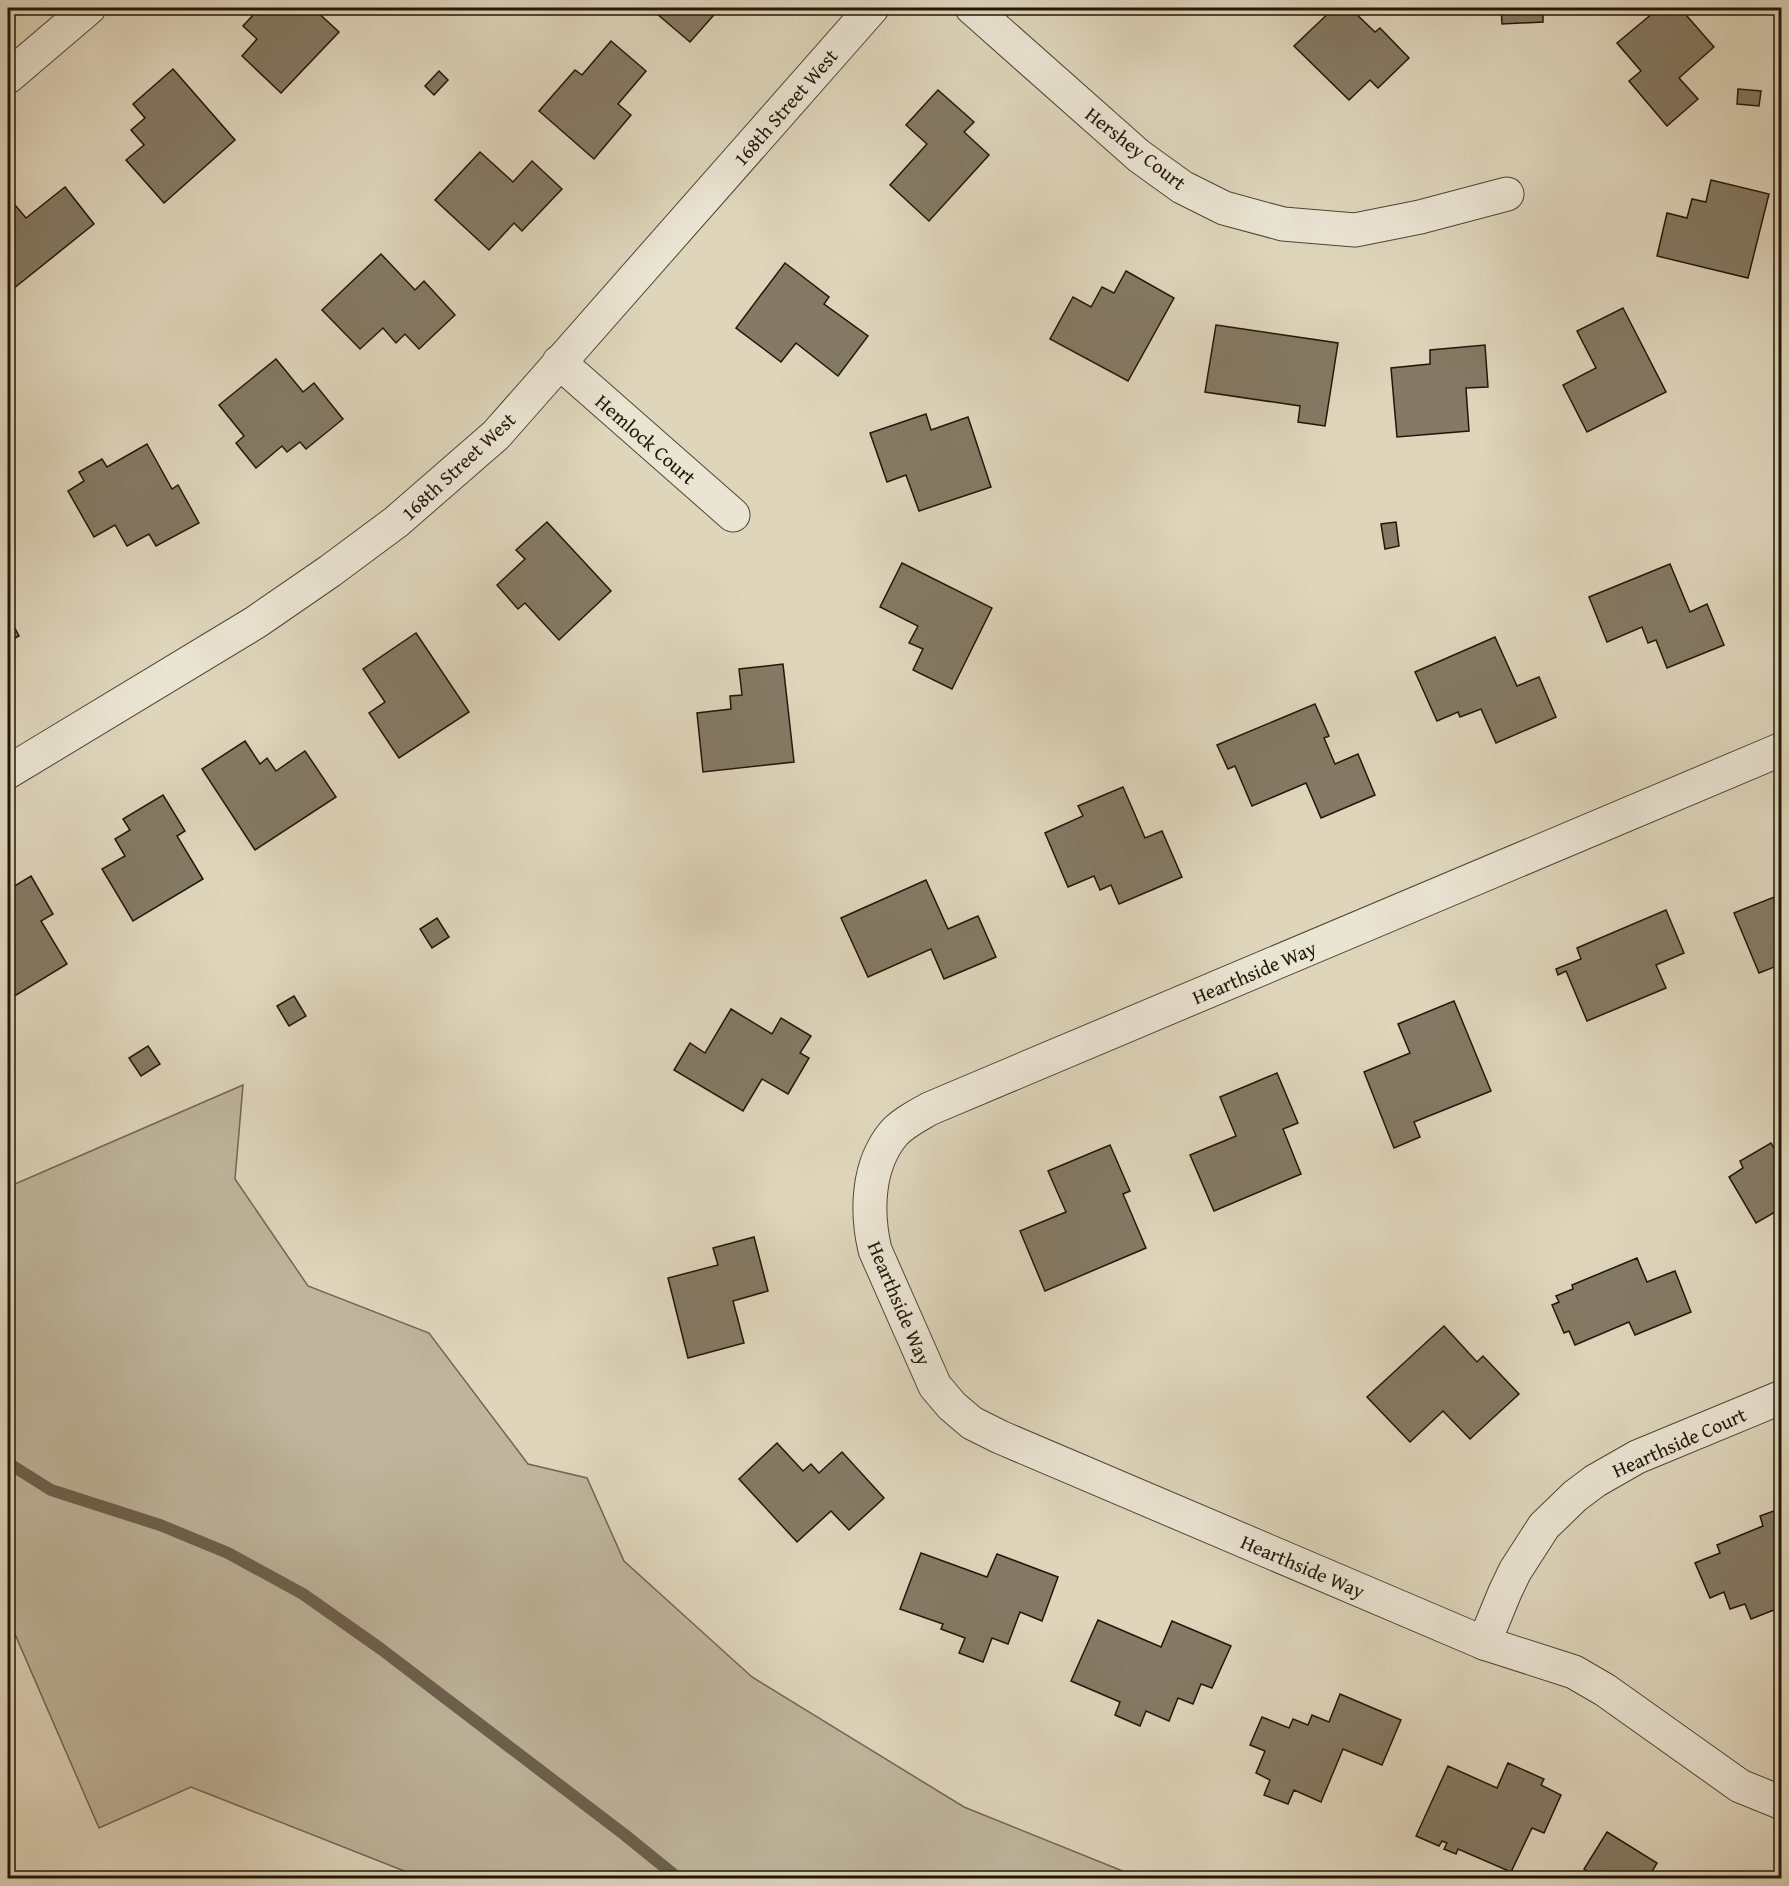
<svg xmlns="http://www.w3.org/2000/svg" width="1789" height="1886" viewBox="0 0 1789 1886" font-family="'Gentium Book Plus',serif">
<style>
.green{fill:#beb59c;stroke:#706652;stroke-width:1.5}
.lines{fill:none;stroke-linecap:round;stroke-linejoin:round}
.stream{stroke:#6c624e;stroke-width:12}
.building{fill:#847a65;stroke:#221707;stroke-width:1.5}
.minor-casing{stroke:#514634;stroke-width:35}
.minor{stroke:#eae4d3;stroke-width:33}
.labels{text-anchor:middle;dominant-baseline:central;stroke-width:6;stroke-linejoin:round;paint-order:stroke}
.street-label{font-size:20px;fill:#221707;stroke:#eae4d3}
</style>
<rect width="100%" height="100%" fill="#ded5bb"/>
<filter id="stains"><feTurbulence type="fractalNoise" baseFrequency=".00333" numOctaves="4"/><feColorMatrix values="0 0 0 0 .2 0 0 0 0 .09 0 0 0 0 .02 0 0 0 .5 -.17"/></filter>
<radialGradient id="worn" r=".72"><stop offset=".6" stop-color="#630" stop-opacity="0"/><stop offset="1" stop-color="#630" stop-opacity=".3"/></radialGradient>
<polygon class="green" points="243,1085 235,1179 308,1286 429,1333 528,1464 587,1478 624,1561 752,1677 964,1807 1140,1878 422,1878 191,1787 99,1828 8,1618 8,1187"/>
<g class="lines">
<polyline class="stream" points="8,1463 51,1490 160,1525 228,1553 303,1594 381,1649 625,1835 678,1878"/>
</g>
<g class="building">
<polygon points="246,8 313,8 339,32 281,93 242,56 257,39 243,26 254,14"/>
<polygon points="650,8 720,8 690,42"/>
<polygon points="1334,8 1350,8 1375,32 1380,28 1409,58 1378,88 1370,80 1349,100 1294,46"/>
<polygon points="1501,8 1543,8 1543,22 1502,24"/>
<polygon points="1659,8 1680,8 1714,47 1679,78 1698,99 1667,126 1629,81 1641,71 1617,43"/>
<polygon points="611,41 646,71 618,104 631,115 594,159 539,111 575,70 582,75"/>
<polygon points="173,69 235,140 164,203 126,160 144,145 131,130 145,118 133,104"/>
<polygon points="439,71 448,80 434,95 425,86"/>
<polygon points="1738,89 1761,91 1759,106 1737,104"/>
<polygon points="938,90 974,122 964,132 989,155 929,221 890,185 927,144 906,125"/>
<polygon points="480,152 513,182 532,161 562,189 522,231 514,223 489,250 435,200"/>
<polygon points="1711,180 1769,194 1748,278 1657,256 1667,213 1687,218 1692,199 1706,202"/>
<polygon points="65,187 94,224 13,289 8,282 8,201 10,199 26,218"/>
<polygon points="381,254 415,290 424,281 455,315 419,349 405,334 396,343 383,328 360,349 322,310"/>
<polygon points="785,263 829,297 824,304 868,336 838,376 796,343 781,362 736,328"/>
<polygon points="1126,271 1174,298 1128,381 1050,339 1073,297 1091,307 1102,287 1114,293"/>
<polygon points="1623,308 1666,392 1587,432 1563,385 1596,368 1577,331"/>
<polygon points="1216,325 1338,343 1325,426 1298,422 1300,406 1205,392"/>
<polygon points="1485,345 1488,387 1466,388 1469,431 1397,437 1391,368 1430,364 1430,350"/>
<polygon points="276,359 303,392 314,383 343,419 306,449 300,442 287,452 282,446 256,468 236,443 244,436 219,405"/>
<polygon points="926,414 931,430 968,417 991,487 919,511 906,475 887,482 870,433"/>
<polygon points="147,444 172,489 178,485 199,523 156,546 149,534 127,546 115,525 94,537 68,491 84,481 79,472 102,459 107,467"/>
<polygon points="547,522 611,591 559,640 525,603 518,609 497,585 525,559 516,550"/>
<polygon points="1396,522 1399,546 1385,549 1381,524"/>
<polygon points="902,563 992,608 952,689 913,670 923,649 909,643 918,626 880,607"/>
<polygon points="1670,564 1690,612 1707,604 1724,645 1667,668 1656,640 1648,643 1642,627 1607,642 1589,597"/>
<polygon points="8,615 19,636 8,642"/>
<polygon points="416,633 469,712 399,758 369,713 385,702 363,669"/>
<polygon points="1495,637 1517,686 1539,677 1556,717 1496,743 1481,709 1460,717 1458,712 1437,721 1415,672"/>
<polygon points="783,664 794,762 703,772 697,713 731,709 730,696 742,695 739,669"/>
<polygon points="1315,704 1329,736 1324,738 1335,764 1358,754 1375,795 1321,818 1306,783 1252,806 1235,766 1228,769 1217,745"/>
<polygon points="245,741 260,764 267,758 276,771 305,751 336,797 255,850 202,769"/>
<polygon points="1123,787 1145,838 1162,831 1182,877 1119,904 1111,885 1100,890 1094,876 1068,887 1045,833 1083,816 1078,806"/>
<polygon points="163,795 185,831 177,836 203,879 133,921 102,869 125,856 115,839 130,830 123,819"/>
<polygon points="31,876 53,914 41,921 67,964 8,1000 8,890"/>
<polygon points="926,880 948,929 978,916 996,957 944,979 931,949 868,977 841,918"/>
<polygon points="1782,894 1782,964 1759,973 1734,913"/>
<polygon points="1666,910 1684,953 1656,965 1666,988 1587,1021 1566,971 1558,975 1556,969 1581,959 1577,948"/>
<polygon points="437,918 449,937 432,948 420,929"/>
<polygon points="294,996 306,1016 289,1026 277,1006"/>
<polygon points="1454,1001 1491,1091 1414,1122 1420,1137 1394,1148 1364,1072 1410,1053 1398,1024"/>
<polygon points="731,1009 772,1034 781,1018 811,1036 800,1053 809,1058 788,1094 762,1079 743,1111 674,1070 690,1043 705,1053"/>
<polygon points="148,1046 160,1064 141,1076 129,1058"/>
<polygon points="1277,1073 1298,1123 1283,1129 1301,1174 1214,1211 1190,1155 1236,1136 1220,1097"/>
<polygon points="1771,1143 1776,1152 1782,1149 1782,1208 1756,1223 1729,1177 1743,1168 1740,1161"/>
<polygon points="1110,1145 1130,1191 1123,1194 1146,1248 1045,1291 1020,1231 1066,1212 1048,1171"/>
<polygon points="754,1237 768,1291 733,1301 744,1343 688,1358 668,1278 718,1265 713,1248"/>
<polygon points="1637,1258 1647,1282 1675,1271 1691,1312 1635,1335 1629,1322 1575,1345 1569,1331 1564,1333 1552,1305 1559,1302 1556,1296 1573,1289 1572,1285"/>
<polygon points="1444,1326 1477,1362 1483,1356 1519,1394 1470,1439 1443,1411 1410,1442 1367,1397"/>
<polygon points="777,1443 803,1471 811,1464 819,1473 842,1452 884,1498 849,1530 831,1511 797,1542 739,1479"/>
<polygon points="1782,1508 1782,1591 1774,1594 1779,1608 1751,1619 1745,1604 1730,1609 1724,1592 1710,1598 1695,1563 1720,1553 1717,1545 1763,1526 1760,1516"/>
<polygon points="921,1553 987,1577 997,1554 1058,1577 1042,1621 1020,1612 1008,1644 992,1638 983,1662 959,1653 965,1638 941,1629 943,1624 900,1609"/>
<polygon points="1098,1620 1161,1647 1172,1621 1231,1646 1212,1688 1201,1684 1193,1704 1178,1698 1169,1721 1146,1711 1140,1726 1115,1715 1120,1702 1071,1681"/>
<polygon points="1340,1694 1401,1720 1382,1765 1343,1749 1321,1802 1294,1790 1288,1804 1264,1795 1270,1780 1256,1773 1265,1751 1250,1745 1262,1717 1289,1728 1293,1719 1308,1725 1312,1715 1329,1722"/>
<polygon points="1508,1763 1544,1779 1541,1785 1561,1795 1544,1833 1532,1828 1511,1872 1458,1849 1456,1854 1444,1849 1447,1843 1442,1841 1439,1846 1416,1836 1448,1766 1497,1788"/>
<polygon points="1607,1832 1657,1863 1650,1875 1656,1878 1586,1878 1590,1873 1584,1869"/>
</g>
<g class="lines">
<g class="minor-casing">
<g id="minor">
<polyline points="972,8 1139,156 1182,187 1224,208 1283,224 1355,230 1420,217 1507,194"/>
<polyline points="8,77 89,8"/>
<polyline points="559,362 733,515"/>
<path d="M1782,749L929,1109C917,1116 903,1123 894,1133C867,1165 866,1212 875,1250L935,1386L952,1406L972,1423L1000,1437L1484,1643L1574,1672L1605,1690L1740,1786L1782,1803"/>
<polyline points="8,772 256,622 330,571 396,522 496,435 872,8"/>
<polyline points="1484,1643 1505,1592 1515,1571 1544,1526 1575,1496 1595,1481 1637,1457 1782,1397"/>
</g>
</g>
<use href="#minor" class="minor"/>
</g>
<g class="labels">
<g class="street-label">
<text transform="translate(785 107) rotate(-49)">168th Street West</text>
<text transform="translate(1136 148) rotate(38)">Hershey Court</text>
<text transform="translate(646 439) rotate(41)">Hemlock Court</text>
<text transform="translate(458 466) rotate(-43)">168th Street West</text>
<text transform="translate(1254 972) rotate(-23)">Hearthside Way</text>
<text transform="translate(900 1303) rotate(67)">Hearthside Way</text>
<text transform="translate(1679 1442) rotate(-24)">Hearthside Court</text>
<text transform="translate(1303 1566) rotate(23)">Hearthside Way</text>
</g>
</g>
<rect width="1789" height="1886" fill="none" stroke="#ded5bb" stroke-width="30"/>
<rect x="9" y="9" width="1771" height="1868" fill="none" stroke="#221707" stroke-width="3"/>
<rect x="15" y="15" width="1759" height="1856" fill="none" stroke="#221707" stroke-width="1.5"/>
<rect width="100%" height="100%" filter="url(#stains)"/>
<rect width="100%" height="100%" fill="url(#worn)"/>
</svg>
